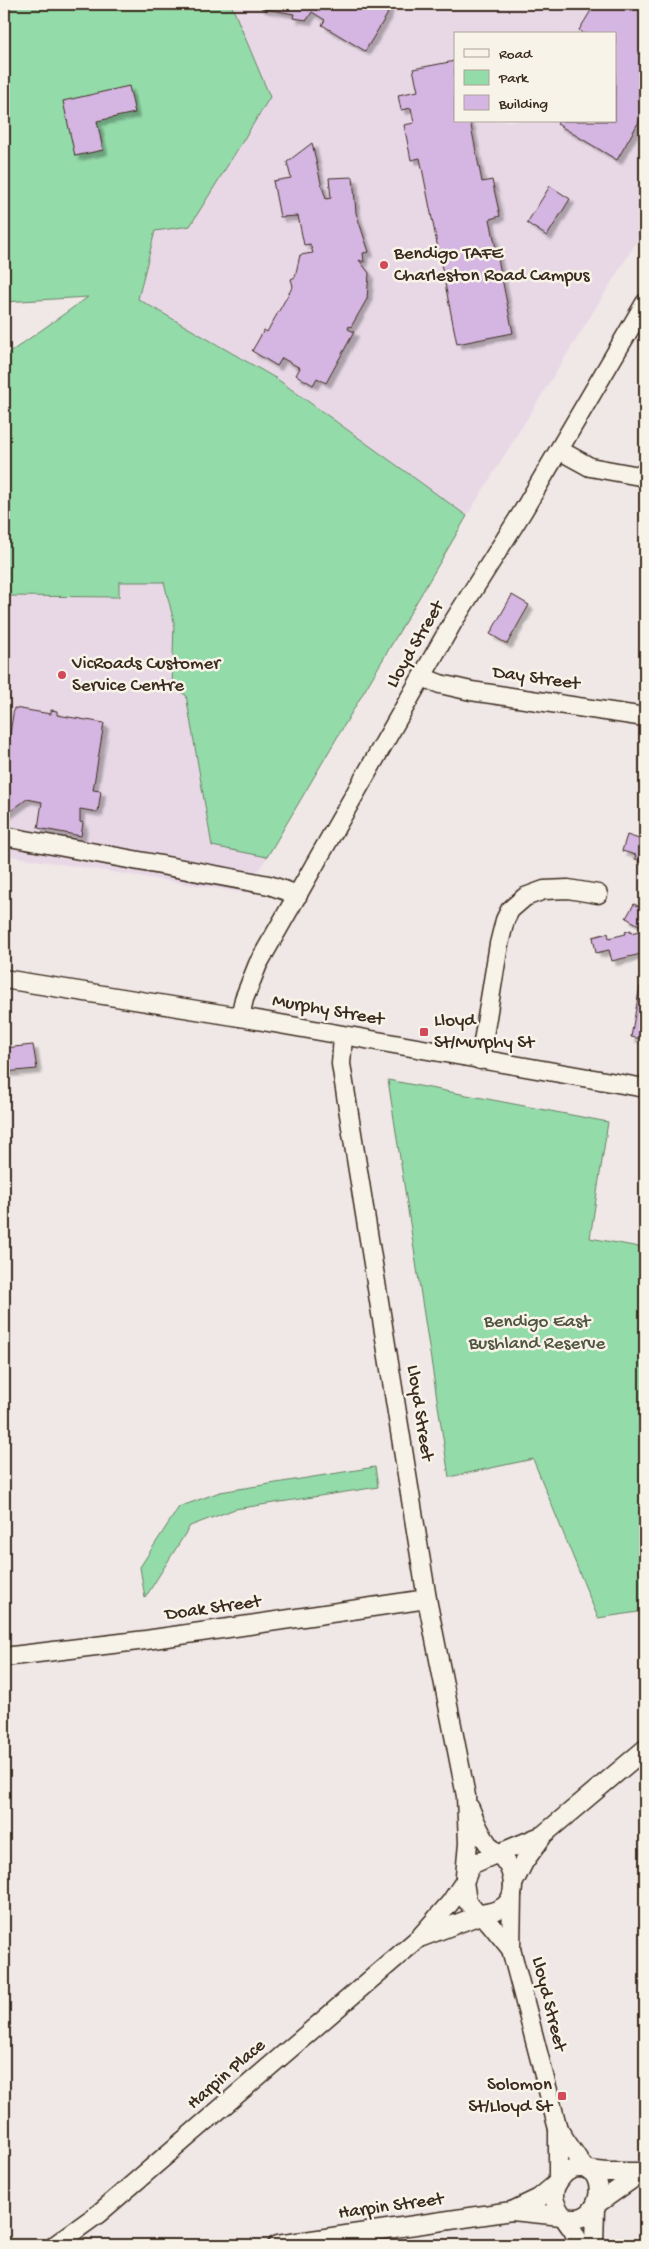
<svg xmlns="http://www.w3.org/2000/svg" width="649" height="2249" viewBox="0 0 649 2249" font-family="'Gochi Hand',sans-serif">
<style>
.built{fill:#e8d8e6;fill-rule:evenodd}
.green{fill:#94dbaa;stroke:#688264}
.building{fill:#d5b6e2;stroke:#3b2a1e;filter:url(#shadow)}
.lines{fill:none;stroke-linecap:round;stroke-linejoin:round}
.minor-casing{stroke:#3b2a1e;stroke-width:21}
.minor{stroke:#f7f3e8;stroke-width:18}
.poi-dot{fill:#d1495b;stroke:#f7f3e8;stroke-width:2}
.labels{text-anchor:middle;dominant-baseline:central;stroke-width:5;stroke-linejoin:round;paint-order:stroke}
.poi-label{font-size:19px;fill:#3b2a1e;stroke:#f7f3e8;text-anchor:start}
.street-label{font-size:19px;fill:#3b2a1e;stroke:#f7f3e8}
.park-label{font-size:19px;fill:#515641;stroke:#f7f3e8}
</style>
<defs>
<filter id="shadow"><feDropShadow dx="4.5" dy="4.5" stdDeviation="1" flood-color="#0004"/></filter>
</defs>
<rect width="100%" height="100%" fill="#f0e7e7"/>
<filter id="ink" filterUnits="userSpaceOnUse"><feTurbulence type="fractalNoise" baseFrequency=".02" numOctaves="2"/><feDisplacementMap in="SourceGraphic" scale="10" xChannelSelector="R" yChannelSelector="G"/><feConvolveMatrix kernelMatrix="1 2 1 2 8 2 1 2 1" color-interpolation-filters="sRGB"/></filter>
<g filter="url(#ink)">
<g class="built">
<path d="M231,4H645V228L467,516L277,379L138,299L155,231L270,97ZM455,34H615V121H455Z"/>
<polygon points="119,582 164,582 174,622 172,688 186,695 212,846 267,857 245,893 4,855 4,596 118,597"/>
</g>
<g class="green">
<polygon points="4,4 231,4 270,97 190,226 155,231 138,299 277,379 467,516 267,857 212,846 186,695 172,688 174,622 164,582 119,582 119,597 4,596 4,353 9,353 88,297 4,302"/>
<polygon points="388,1080 608,1122 590,1238 645,1248 645,1611 598,1618 533,1459 449,1477"/>
<polygon points="375,1467 378,1487 235,1509 190,1526 145,1598 140,1567 179,1507 220,1492"/>
</g>
<g class="building">
<polygon points="259,4 389,4 387,15 365,51 322,25 325,20 312,12 307,20 293,18 294,14 261,8"/>
<polygon points="595,4 645,4 645,111 617,160 557,124 559,121 615,121 615,34 583,34 579,30"/>
<polygon points="455,61 455,121 470,121 482,182 492,180 500,216 490,219 513,333 457,344 420,158 411,160 404,125 414,123 411,108 401,110 398,95 418,91 413,69"/>
<polygon points="129,86 135,113 97,121 103,150 75,156 63,101"/>
<polygon points="312,143 321,183 326,199 331,198 329,178 353,177 356,213 369,252 363,253 364,262 359,260 369,273 367,299 351,327 349,326 348,329 354,332 326,383 317,378 313,385 296,375 300,368 282,358 277,366 252,351 264,330 267,332 293,286 291,279 295,277 300,255 313,253 310,244 304,245 298,216 280,217 273,181 291,178 287,162"/>
<polygon points="550,186 570,199 547,236 527,223"/>
<polygon points="512,595 529,605 507,644 490,634"/>
<polygon points="14,708 51,714 51,710 57,711 57,715 104,723 93,790 101,791 98,812 80,809 80,822 83,823 81,836 38,828 42,802 27,799 4,816 4,771"/>
<polygon points="627,835 645,841 645,866 638,863 639,860 635,859 636,855 622,851"/>
<polygon points="645,901 645,922 644,921 641,926 626,918 634,904 642,908"/>
<polygon points="631,930 631,933 643,930 645,953 612,961 609,950 596,953 593,937 608,933 609,938 626,934 625,932"/>
<polygon points="640,986 645,987 645,1035 643,1034 642,1039 631,1037"/>
<polygon points="33,1045 37,1069 4,1072 4,1048"/>
</g>
<g class="lines">
<g class="minor-casing">
<g id="minor">
<polyline points="559,450 590,467 645,477"/>
<polyline points="422,677 440,684 471,691 645,717"/>
<polyline points="4,836 269,885 298,895"/>
<polyline points="4,979 240,1017 645,1088"/>
<polyline points="240,1017 244,999 258,964 453,622 523,511 645,303"/>
<polyline points="343,1036 341,1064 355,1152 427,1599 466,1796 468,1843 465,1876"/>
<polyline points="480,1060 499,944 505,920 510,910 525,897 544,890 568,889 598,894"/>
<polyline points="4,1657 146,1640 427,1599"/>
<path d="M470,1808C475,1821 480,1833 488,1844C493,1851 499,1854 504,1860C514,1872 518,1897 503,1907C497,1911 488,1913 481,1914"/>
<polyline points="496,1854 471,1865 464,1882 467,1901 475,1911 489,1922 511,1949"/>
<polyline points="497,1854 543,1835 645,1749"/>
<polyline points="513,1884 524,1862 542,1837"/>
<polyline points="512,1895 511,1949 558,2129 558,2182"/>
<polyline points="422,1937 480,1915"/>
<polyline points="558,2129 585,2169"/>
<polyline points="588,2170 607,2172 645,2172"/>
<polyline points="597,2204 641,2173"/>
<polyline points="512,2211 539,2198 557,2183"/>
<path d="M563,2216C604,2230 609,2168 581,2168C573,2168 565,2172 561,2178C546,2196 558,2209 569,2225C574,2231 577,2238 580,2245"/>
<polyline points="55,2245 98,2214 420,1937 450,1903 464,1882"/>
<polyline points="277,2245 512,2211 562,2216"/>
<polyline points="594,2245 595,2207"/>
</g>
</g>
<use href="#minor" class="minor"/>
</g>
</g>
<g class="poi-dot">
<circle cx="384" cy="265" r="5"/>
<circle cx="62" cy="675" r="5"/>
<rect x="419" y="1027" width="10" height="10" rx="2.5"/>
<rect x="557" y="2091" width="10" height="10" rx="2.5"/>
</g>
<g class="labels">
<g class="poi-label">
<text x="394" y="254">Bendigo TAFE<tspan x="394" dy="22">Charleston Road Campus</tspan></text>
<text x="72" y="664">VicRoads Customer<tspan x="72" dy="22">Service Centre</tspan></text>
<text x="434" y="1021">Lloyd<tspan x="434" dy="22">St/Murphy St</tspan></text>
<text x="552" y="2085" text-anchor="end">Solomon<tspan x="552" dy="22">St/Lloyd St</tspan></text>
</g>
<g class="street-label">
<text transform="translate(416 645) rotate(-60)">Lloyd Street</text>
<text transform="translate(536 679) rotate(8)">Day Street</text>
<text transform="translate(328 1011) rotate(10)">Murphy Street</text>
<text transform="translate(419 1413) rotate(81)">Lloyd Street</text>
<text transform="translate(213 1609) rotate(-8)">Doak Street</text>
<text transform="translate(548 2004) rotate(76)">Lloyd Street</text>
<text transform="translate(227 2075) rotate(-41)">Harpin Place</text>
<text transform="translate(391 2207) rotate(-8)">Harpin Street</text>
</g>
<g class="park-label">
<text x="537" y="1322">Bendigo East<tspan x="537" dy="22">Bushland Reserve</tspan></text>
</g>
</g>
<rect width="649" height="2249" fill="none" stroke="#f7f3e8" stroke-width="20"/>
<rect x="10" y="10" width="629" height="2229" fill="none" stroke="#3b2a1e" stroke-width="2" filter="url(#ink)"/>
<rect x="454" y="32" width="162" height="90" fill="#f7f3e8" stroke="#aca397"/>
<rect x="464" y="49" width="25" height="8" fill="#f7f3e8" stroke="#aca397"/>
<text x="499" y="58" font-size="15" fill="#3b2a1e">Road</text>
<rect x="464" y="70" width="25" height="15" fill="#94dbaa" stroke="#aca397"/>
<text x="499" y="82" font-size="15" fill="#3b2a1e">Park</text>
<rect x="464" y="95" width="25" height="15" fill="#d5b6e2" stroke="#aca397"/>
<text x="499" y="108" font-size="15" fill="#3b2a1e">Building</text>
</svg>
